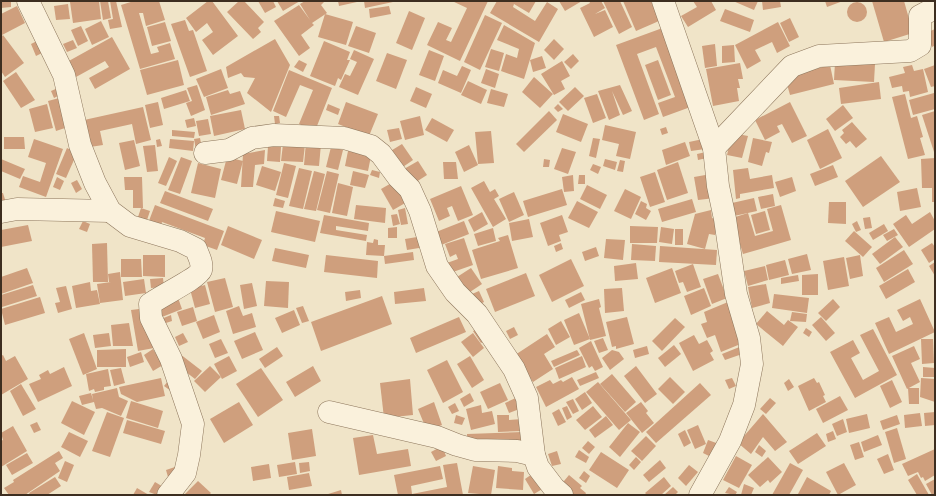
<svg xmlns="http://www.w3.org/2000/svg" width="936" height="496" viewBox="0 0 936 496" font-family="'Zilla Slab',serif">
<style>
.building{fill:#cf9f7d}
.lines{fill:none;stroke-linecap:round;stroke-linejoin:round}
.minor-casing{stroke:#8d765c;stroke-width:23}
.minor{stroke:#faf1dc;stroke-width:22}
</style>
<rect width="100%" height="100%" fill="#f0e4c8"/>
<g class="building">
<polygon points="1,1 11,1 11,7 1,8"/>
<polygon points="80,1 99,1 101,19 73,23 70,2"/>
<polygon points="100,1 108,1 111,18 103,20"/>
<polygon points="110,1 116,1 122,27 110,29 108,20 113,19"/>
<polygon points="134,1 159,1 165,20 146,26 143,13 139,13 151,54 159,52 157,47 170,43 175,59 140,69 121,5"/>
<polygon points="208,1 212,1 238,36 213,55 202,40 213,32 207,23 196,32 186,18"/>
<polygon points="239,1 244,1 264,22 258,28 261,32 253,39 227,12"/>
<polygon points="258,1 273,1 276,7 265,13"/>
<polygon points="277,1 300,1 283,11"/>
<polygon points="305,1 324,1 324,2 321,5 327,13 312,23 314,25 301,35 297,29 310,48 299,56 274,21 299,5 310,20 300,4"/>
<polygon points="338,1 357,1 357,2 339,6"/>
<polygon points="364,1 393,1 393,2 365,8"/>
<polygon points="452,1 488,1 460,61 427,45 438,22 452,28 446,40 451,42 467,8"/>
<polygon points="497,1 536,1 529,13 514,4 513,7 535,21 547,2 558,9 539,42 490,13"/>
<polygon points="559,1 582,1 565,11"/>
<polygon points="589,1 601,1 605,8 595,14 605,10 613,27 594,37 580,8 590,3"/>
<polygon points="603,1 620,1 632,27 619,34"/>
<polygon points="623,1 651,1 659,21 636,31"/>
<polygon points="693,1 711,1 716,10 688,27 681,16 697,7"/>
<polygon points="733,1 758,1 754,10"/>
<polygon points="762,1 780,1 781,7 763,10"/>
<polygon points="825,1 843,1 827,7"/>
<polygon points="872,1 904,1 913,33 884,42"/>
<circle cx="857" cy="12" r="10"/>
<polygon points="68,4 70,19 56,20 54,6"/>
<polygon points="17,6 25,23 2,35 1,14"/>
<polygon points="389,6 391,14 370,18 369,9"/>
<polygon points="725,9 754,20 750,32 720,21"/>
<polygon points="409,11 425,18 412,50 396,43"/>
<polygon points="325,14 353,22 346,45 318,37"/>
<polygon points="485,15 502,23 480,70 464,62"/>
<polygon points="790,18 799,37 789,42 780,23"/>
<polygon points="185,20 189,31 193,30 207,71 190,77 171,24"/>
<polygon points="101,21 109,37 92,45 85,29"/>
<polygon points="165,22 171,41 152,46 147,27"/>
<polygon points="778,22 790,46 777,53 772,42 755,50 761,61 747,69 735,45"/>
<polygon points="504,25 535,43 524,79 501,71 506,54 517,58 519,49 497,40"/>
<polygon points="81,26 88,41 78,46 71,30"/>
<polygon points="356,26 376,33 369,53 348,46"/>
<polygon points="668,26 696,105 663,117 658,103 675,97 656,47 637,54 659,114 644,120 616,45"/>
<polygon points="935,29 935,49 934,46 932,47 926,33"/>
<polygon points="3,35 24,63 5,77 1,71 1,37"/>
<polygon points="112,37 130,69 95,89 89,78 109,67 105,61 76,77 67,62"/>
<polygon points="275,39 290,65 271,112 247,93 255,78 244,77 241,73 228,78 226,67"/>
<polygon points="554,39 564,49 554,60 544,50"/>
<polygon points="39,40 44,52 36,56 31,44"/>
<polygon points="73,40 77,48 67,52 63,44"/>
<polygon points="324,41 350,52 347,60 350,60 341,80 338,78 335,86 310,76"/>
<polygon points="715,44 717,66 705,68 702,46"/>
<polygon points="734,45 735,62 722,63 722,46"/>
<polygon points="491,49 504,53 499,71 485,67"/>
<polygon points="354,50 374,59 358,95 339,87 345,74 350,76 357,62 350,59"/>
<polygon points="429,50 444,56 435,81 419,75"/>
<polygon points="387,53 407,60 396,89 376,81"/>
<polygon points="573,54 579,61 571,69 564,62"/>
<polygon points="542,56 546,68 533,72 530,60"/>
<polygon points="178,60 184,85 147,95 140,70"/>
<polygon points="299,60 307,64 303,72 294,67"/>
<polygon points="658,60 671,95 658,100 645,65"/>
<polygon points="562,61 570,76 561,81 565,89 554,95 541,74"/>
<polygon points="835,62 875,64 874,82 834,80"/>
<polygon points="740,63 743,79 738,79 740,88 737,88 739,101 713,106 706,69"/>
<polygon points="830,65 834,84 790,95 785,77"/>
<polygon points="912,65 914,71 923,69 928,92 910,97 909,91 903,92 902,86 892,88 889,77 905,73 903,67"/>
<polygon points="935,65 935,86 931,87 924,69"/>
<polygon points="462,66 471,70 461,93 438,83 443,70 457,76"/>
<polygon points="221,69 228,88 204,97 196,79"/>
<polygon points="486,69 499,74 495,88 481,83"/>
<polygon points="289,70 332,88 315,131 299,124 313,90 300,85 286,117 273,111"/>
<polygon points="16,72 35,100 21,108 3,81"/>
<polygon points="534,77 553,94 540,108 522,92"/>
<polygon points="468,81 487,90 481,104 461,95"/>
<polygon points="879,82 881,99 841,104 839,88"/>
<polygon points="197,85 205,110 191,116 186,103 192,101 187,88"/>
<polygon points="620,85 632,111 623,115 612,91 620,115 609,120 598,91"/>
<polygon points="416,87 432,94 426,108 410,101"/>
<polygon points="575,87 584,96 568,111 559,102"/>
<polygon points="58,88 60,95 54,98 51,91"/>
<polygon points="491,89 508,94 504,107 487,103"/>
<polygon points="186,90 190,101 164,109 161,98"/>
<polygon points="228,90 230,94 240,91 245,104 211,115 206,97"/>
<polygon points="934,93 935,109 913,115 909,100"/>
<polygon points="597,94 606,118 593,123 584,98"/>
<polygon points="905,94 911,118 917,116 923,137 920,138 925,155 908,159 892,97"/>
<polygon points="63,97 71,126 56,131 48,101"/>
<polygon points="158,102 163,125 150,128 145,105"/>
<polygon points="346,102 378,114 369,136 338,124"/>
<polygon points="790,102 807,136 792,143 782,124 777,126 780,132 765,140 755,120"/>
<polygon points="47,104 53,128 35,132 29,109"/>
<polygon points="328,104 340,109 338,115 326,110"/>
<polygon points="558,104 563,109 558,112 554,108"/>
<polygon points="843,105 853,118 835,131 826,119"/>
<polygon points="143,107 151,140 136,144 132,124 100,131 103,145 90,147 84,120"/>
<polygon points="241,110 245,129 214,136 210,116"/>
<polygon points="549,111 557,120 524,152 516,144"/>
<polygon points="935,111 935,155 922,115"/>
<polygon points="563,114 588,124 581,142 556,132"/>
<polygon points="274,116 279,116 280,123 275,124"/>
<polygon points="420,116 424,135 405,140 400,121"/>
<polygon points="194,118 196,126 187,128 185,120"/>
<polygon points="432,118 454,130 447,142 425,130"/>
<polygon points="208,119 211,134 199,136 196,121"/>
<polygon points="852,122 867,139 856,148 850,141 846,144 840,137 844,133 842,130"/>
<polygon points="605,125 636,132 630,159 616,156 619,144 602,140"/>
<polygon points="666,127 668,133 662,135 660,129"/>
<polygon points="399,128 402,139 390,142 387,130"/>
<polygon points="828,129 842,158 820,169 807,140"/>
<polygon points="172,130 195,132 194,138 172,136"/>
<polygon points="491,131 494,163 478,164 475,132"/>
<polygon points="732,133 748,136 742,158 727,155"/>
<polygon points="4,137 24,137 25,149 4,149"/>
<polygon points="200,138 202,149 196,150 194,139"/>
<polygon points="593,138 600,139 596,158 589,156"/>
<polygon points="753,138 772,142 769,153 766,152 762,166 748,162"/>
<polygon points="34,139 63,149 46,197 19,187 23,176 40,182 46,163 28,157"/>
<polygon points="160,139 162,146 157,147 156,140"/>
<polygon points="170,139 194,141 193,151 169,148"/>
<polygon points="703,139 705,149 691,151 689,142"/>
<polygon points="134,140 140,166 125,170 119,143"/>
<polygon points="306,142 321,144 319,166 304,165"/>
<polygon points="685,142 690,156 666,165 662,150"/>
<polygon points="283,144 305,145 303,162 281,161"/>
<polygon points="402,144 413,160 400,169 389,152"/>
<polygon points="155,145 158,171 147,172 143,146"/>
<polygon points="469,145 478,165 464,172 455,152"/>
<polygon points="268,146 281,147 280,162 267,161"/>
<polygon points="331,147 343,150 338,170 326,167"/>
<polygon points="67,148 77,153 66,178 56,174"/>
<polygon points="562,148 576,152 568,174 554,169"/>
<polygon points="265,150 264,164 255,165 253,187 241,187 243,154"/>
<polygon points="348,151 371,156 368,171 345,166"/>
<polygon points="706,152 707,158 698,160 697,154"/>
<polygon points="881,156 900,182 863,207 845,181"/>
<polygon points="169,157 177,161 166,186 158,183"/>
<polygon points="181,157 192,161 180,194 168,190"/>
<polygon points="227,157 243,161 237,184 221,180"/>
<polygon points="935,158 935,202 932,202 932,188 922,188 921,159"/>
<polygon points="1,159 25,169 20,179 1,171"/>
<polygon points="544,159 550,160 549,167 543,167"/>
<polygon points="605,159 617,162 615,170 603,166"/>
<polygon points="620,160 625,161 623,172 617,171"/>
<polygon points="418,161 427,175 413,184 404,169"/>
<polygon points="443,162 456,162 458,179 444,179"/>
<polygon points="678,162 688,193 667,200 657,170"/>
<polygon points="198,163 221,169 215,198 191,193"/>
<polygon points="284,163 296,166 288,198 276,195"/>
<polygon points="593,164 601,167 598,174 590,170"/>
<polygon points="833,165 838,177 815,186 810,174"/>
<polygon points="262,166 281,172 275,191 256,185"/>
<polygon points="299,168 312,171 303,209 289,206"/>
<polygon points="748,168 750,179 772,175 774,188 740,194 740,198 736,199 733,170"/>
<polygon points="372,170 380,172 379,178 370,175"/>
<polygon points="314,171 325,174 316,211 304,209"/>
<polygon points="327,171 339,174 330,213 317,210"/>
<polygon points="353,171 369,175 365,188 350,185"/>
<polygon points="655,172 665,202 650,207 640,177"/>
<polygon points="711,174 715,198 698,200 694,177"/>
<polygon points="573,175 574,191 564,192 562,177"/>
<polygon points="579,175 585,175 585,184 578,184"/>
<polygon points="57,177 64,181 60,190 53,187"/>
<polygon points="124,177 142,177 143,208 133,208 133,190 125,190"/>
<polygon points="792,177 796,191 780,197 775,182"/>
<polygon points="77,180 82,189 76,193 71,183"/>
<polygon points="395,181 407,202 393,210 381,189"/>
<polygon points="484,181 490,192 495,189 499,196 494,199 506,219 493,227 471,188"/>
<polygon points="338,183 353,187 347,216 332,213"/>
<polygon points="587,185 607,195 600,209 580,199"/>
<polygon points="461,186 473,215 458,221 452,206 447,208 450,216 439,221 430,199"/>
<polygon points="917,188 921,207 900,211 897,192"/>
<polygon points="562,189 567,205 528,217 523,201"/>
<polygon points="625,189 641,197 631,219 614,211"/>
<polygon points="165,191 213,209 208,221 160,203"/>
<polygon points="514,192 524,215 509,222 499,199"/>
<polygon points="1,193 3,193 7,206 1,207"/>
<polygon points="773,194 775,206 761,209 758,197"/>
<polygon points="275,198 285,201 283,208 273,206"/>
<polygon points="754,198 757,211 734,216 732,203"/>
<polygon points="692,199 696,212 662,222 658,209"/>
<polygon points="577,201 598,212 589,228 568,218"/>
<polygon points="641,201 647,204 646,208 651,211 646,220 635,214"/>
<polygon points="829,202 846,202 846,224 828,223"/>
<polygon points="155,205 224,231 217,250 203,245 205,238 162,222 159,231 147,226"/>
<polygon points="356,205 386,208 385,223 354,219"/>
<polygon points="781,205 791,240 743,254 732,218 748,213 755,236 773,231 767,209"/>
<polygon points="141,208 150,211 147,220 138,217"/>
<polygon points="405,208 408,224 401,225 398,210"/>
<polygon points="711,210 712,218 719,220 715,235 709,234 705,249 687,244 695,214"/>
<polygon points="276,211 320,221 315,242 271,232"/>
<polygon points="765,211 770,230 756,234 751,215"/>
<polygon points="482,212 488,224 474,232 468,220"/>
<polygon points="930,212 935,221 935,229 909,247 893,224 906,215 912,224"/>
<polygon points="397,214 400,224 393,226 391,215"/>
<polygon points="324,215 369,223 368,231 336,226 336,230 367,235 366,241 320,233"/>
<polygon points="562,215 568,232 559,235 561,241 548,246 540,223"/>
<polygon points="870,217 872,228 865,229 863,218"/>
<polygon points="529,219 533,237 512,241 509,223"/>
<polygon points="83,221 90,224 87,232 79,229"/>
<polygon points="464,221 469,234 441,245 436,232"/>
<polygon points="857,221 861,230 856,232 852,224"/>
<polygon points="884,224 888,231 873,240 869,233"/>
<polygon points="28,225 32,241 1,247 1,230"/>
<polygon points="228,226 262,240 254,259 221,245"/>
<polygon points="630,226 658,227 657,243 630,243"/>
<polygon points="397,227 397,238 388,238 388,228"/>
<polygon points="661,227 674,229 672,244 659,242"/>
<polygon points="493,228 496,241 478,246 474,234"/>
<rect x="675" y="229" width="8" height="16"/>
<polygon points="894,229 898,235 887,241 883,235"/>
<polygon points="854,231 872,247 863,257 845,241"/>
<polygon points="508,235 518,268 481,279 472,250 500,241 498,238"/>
<polygon points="423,236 425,247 407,250 405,239"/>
<polygon points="895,237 903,247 880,264 872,254"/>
<polygon points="464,238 473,265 450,273 447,263 458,259 456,254 450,257 445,244"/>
<polygon points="374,239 378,240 378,245 385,245 384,256 366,255 367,242 373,243"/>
<polygon points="606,239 625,240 623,260 604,258"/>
<polygon points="107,243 108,282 93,282 92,244"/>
<polygon points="561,243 563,249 556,252 554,246"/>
<polygon points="932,243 935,247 935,259 929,263 921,250"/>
<polygon points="632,244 656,246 655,261 631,260"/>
<polygon points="660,246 717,250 716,265 659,262"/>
<polygon points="596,247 599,256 585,261 582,252"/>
<polygon points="275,248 309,255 306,268 272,261"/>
<polygon points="904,250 913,264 884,282 876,268"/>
<polygon points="413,252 414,260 385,264 384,256"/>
<polygon points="807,254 811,270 792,274 788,259"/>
<polygon points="143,255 165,255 165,277 143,276"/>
<polygon points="326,255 378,261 377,278 324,272"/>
<polygon points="860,255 863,276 850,279 846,258"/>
<polygon points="844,257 849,286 828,290 823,261"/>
<polygon points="121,259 141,259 142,277 121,277"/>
<polygon points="571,259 584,286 552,302 539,275"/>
<polygon points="785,260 789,275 769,280 766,265"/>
<polygon points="935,262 935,276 929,266"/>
<polygon points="636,263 638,279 615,281 614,266"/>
<polygon points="693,264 701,287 687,292 683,282 679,283 675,271"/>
<polygon points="765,266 768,280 748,286 744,271"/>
<polygon points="27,268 33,283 1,294 1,277"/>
<polygon points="471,268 482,284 467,294 457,277"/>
<polygon points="672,268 681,293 655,303 646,278"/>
<polygon points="908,269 915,282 886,299 879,286"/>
<polygon points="120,272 123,300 100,303 97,284 111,282 109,282 108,274"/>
<polygon points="526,273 535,296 495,312 486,289"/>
<polygon points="718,274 727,298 712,304 703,279"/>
<polygon points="818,274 818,295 802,295 802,275"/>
<polygon points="798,275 799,281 781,284 781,278"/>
<polygon points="163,278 164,287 151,288 150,279"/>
<polygon points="225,278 233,307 215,312 207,282"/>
<polygon points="144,279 146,293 125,296 123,282"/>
<polygon points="266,281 289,282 288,308 264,306"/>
<polygon points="90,282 91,291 97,290 100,304 76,308 72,286"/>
<polygon points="252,283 257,306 244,309 240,285"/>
<polygon points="766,284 770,303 752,308 748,287"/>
<polygon points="33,285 37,296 2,307 1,295"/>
<polygon points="205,285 210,304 195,308 190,289"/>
<polygon points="66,286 72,309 58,313 55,303 60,302 56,288"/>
<polygon points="424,288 426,301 395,304 394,292"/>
<polygon points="622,288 624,311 605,313 604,289"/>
<polygon points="704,288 711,306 691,315 684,296"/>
<polygon points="360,290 361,298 346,301 345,292"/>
<polygon points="479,291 484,302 478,305 472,294"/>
<polygon points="581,292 585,300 569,308 565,300"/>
<polygon points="774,294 809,298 807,313 772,308"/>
<polygon points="177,295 182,309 157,319 151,306"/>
<polygon points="382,296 392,324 321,351 311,322"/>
<polygon points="40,297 45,313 5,325 1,309"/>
<polygon points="599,299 601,307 599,308 606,336 590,340 581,304"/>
<polygon points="833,299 840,307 826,321 818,313"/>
<polygon points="920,299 935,332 889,354 875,323 889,317 896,332 913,324 910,317 903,321 897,310"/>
<polygon points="728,302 743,343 721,352 715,335 707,338 701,324 707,322 704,312"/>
<polygon points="239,306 243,316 252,313 256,327 233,334 226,311"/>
<polygon points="303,306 309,321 302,323 296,308"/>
<polygon points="193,307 197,321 182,326 177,312"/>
<polygon points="147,308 154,348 138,351 131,310"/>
<polygon points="294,310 300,325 282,333 275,318"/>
<polygon points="767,311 784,325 788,320 798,327 783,346 756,324"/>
<polygon points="792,312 807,314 806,322 790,321"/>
<polygon points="579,313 590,339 574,345 564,320"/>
<polygon points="171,315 172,321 163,324 161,319"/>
<polygon points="214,315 220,332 203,339 196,322"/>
<polygon points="459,317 466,332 416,353 410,338"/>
<polygon points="627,317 634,344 616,349 616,346 612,347 606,322"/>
<polygon points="821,317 835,333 826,341 812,325"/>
<polygon points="675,318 685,327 662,351 652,341"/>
<polygon points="561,321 570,337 556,345 548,329"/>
<polygon points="129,323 133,346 113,346 111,325"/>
<polygon points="514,327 518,335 510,339 506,331"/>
<polygon points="479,328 486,340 481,343 473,331"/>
<polygon points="806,328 812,332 809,337 803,333"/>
<polygon points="873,329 897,375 855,398 830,352 853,340 860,353 851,358 863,380 879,371 860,335"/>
<polygon points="255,332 263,350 242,359 234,341"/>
<polygon points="84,333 97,369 83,375 69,339"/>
<polygon points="109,333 111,346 95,348 93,335"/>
<polygon points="183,333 188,342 179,346 175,337"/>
<polygon points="473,333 484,348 473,357 461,342"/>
<polygon points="547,334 555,347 544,354 553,369 533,382 515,355"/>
<polygon points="694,335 699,344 707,340 713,351 710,353 714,360 693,371 679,343"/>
<polygon points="603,338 608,350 599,353 594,341"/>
<polygon points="221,339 228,353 215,358 209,344"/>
<polygon points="921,339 933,339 934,363 922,364"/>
<polygon points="591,341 603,367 595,371 592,366 589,368 579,348"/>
<polygon points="674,345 681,354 665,367 658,358"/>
<polygon points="647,346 649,354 635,358 633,350"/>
<polygon points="742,346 745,353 725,360 722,354"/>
<polygon points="914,346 920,359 911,363 920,382 907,389 892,356"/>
<polygon points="277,347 283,356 265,368 259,359"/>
<polygon points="126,349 126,367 97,367 97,350"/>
<polygon points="153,349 163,365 153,371 144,355"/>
<polygon points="577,350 580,355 554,367 551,361"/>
<polygon points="612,350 619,352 624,359 610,370 602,358"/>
<polygon points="141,352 144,362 130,367 127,357"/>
<polygon points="180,354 202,371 195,379 173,362"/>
<polygon points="3,355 6,361 15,356 28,379 1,395 1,356"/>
<polygon points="229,356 237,371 222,379 214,364"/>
<polygon points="470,356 484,380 472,388 457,364"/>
<polygon points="582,356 586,367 559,379 555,368"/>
<polygon points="447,360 463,392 443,403 427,370"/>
<polygon points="210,366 221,377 205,392 194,381"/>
<polygon points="313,366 321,381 295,397 286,382"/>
<polygon points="636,366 657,394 645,403 624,376"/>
<polygon points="64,367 72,386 38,402 29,384 41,379 39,375 48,370 50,374"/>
<polygon points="923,367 935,368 935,377 923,377"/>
<polygon points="121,368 125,383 114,386 110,370"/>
<polygon points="261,368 283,400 258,417 236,384"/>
<polygon points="108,369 111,386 104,387 104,390 95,392 94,389 89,391 86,374"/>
<polygon points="596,372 599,378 580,386 577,380"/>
<polygon points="612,374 636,402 625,412 600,384"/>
<polygon points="572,377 579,389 546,407 536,387 550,380 553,384 561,380 563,382"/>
<polygon points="670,377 685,392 673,404 658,389"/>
<polygon points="161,378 165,396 137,402 121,394 119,387"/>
<polygon points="732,378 736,386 729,389 725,380"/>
<polygon points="814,378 817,383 819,382 825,395 823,396 826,402 809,411 798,386"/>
<polygon points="921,378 935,379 935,402 920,397"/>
<polygon points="410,379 413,415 384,418 380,383"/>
<polygon points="789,379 794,387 788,391 784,383"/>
<polygon points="892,380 902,402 890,408 880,386"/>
<polygon points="168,381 171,391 164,386"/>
<polygon points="598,382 631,420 619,430 586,392"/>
<polygon points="500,383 508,400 488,409 480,392"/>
<polygon points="700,383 711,395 656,443 646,432"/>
<polygon points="21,384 36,409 23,416 10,391"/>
<polygon points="117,388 119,397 128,401 121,416 102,408 96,409 94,402 82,405 79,396 91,393 93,400 92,394"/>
<polygon points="908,388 919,388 919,404 909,404"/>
<polygon points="585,392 592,403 582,410 575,399"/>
<polygon points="470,393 474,401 464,407 460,399"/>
<polygon points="840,396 848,410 823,423 816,409"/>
<polygon points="518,397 522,408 509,413 505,403"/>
<polygon points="770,398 776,403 766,414 760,409"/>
<polygon points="573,399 579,411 573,414 566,402"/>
<polygon points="72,401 95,412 84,435 61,423"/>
<polygon points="131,401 163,411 158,428 126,418"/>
<polygon points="239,402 253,425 224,443 210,419"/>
<polygon points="434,402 442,425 427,431 418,409"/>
<polygon points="641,402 648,411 646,413 654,423 642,433 626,413"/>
<polygon points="455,403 459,411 452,414 448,407"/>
<polygon points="481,405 482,413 492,411 495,424 471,430 466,409"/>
<polygon points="567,406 572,417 567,420 562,408"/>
<polygon points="593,406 602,417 585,430 576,420"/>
<polygon points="559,409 566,422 558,426 552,413"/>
<polygon points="107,412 124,418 110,457 92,451"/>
<polygon points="935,412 935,425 925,426 924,413"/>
<polygon points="920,413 922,426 905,428 904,415"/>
<polygon points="763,414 787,442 775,451 763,437 751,454 738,443"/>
<polygon points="867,414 870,428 849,433 846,419"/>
<polygon points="456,415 465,418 462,425 454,423"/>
<polygon points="497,415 509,415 509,420 522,419 523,431 498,432"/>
<polygon points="897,415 900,424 883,430 880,421"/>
<polygon points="606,416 613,425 595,438 589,430"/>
<polygon points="843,419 847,432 837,436 832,424"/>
<polygon points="127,420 165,431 161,444 123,433"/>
<polygon points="37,422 41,430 34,433 30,425"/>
<polygon points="628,423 640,432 620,457 609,447"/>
<polygon points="698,425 706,444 695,449 687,430"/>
<polygon points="13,426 27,451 1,467 1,441 3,440 1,433"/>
<polygon points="897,428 906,459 894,463 885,432"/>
<polygon points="312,429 316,456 292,460 288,433"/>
<polygon points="685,430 691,443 684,447 678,434"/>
<polygon points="833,431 836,439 828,442 826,434"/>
<polygon points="69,432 88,441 80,457 61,447"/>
<polygon points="523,432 523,444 467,445 467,434"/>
<polygon points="817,433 826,446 798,464 789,451"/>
<polygon points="373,435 377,454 408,449 411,466 359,475 353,438"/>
<polygon points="878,435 882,445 864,452 861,442"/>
<polygon points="646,436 656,446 642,461 631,451"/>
<polygon points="708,440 719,444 713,458 703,453"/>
<polygon points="588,441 595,447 589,454 582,448"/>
<polygon points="859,442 864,457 855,460 850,445"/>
<polygon points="759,445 766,451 762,457 755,452"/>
<polygon points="442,446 446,456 436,461 431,452"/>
<polygon points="935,449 935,475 925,481 923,477 921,478 918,472 908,476 902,464"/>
<polygon points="579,450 589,457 586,463 575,457"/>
<polygon points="59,451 63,458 55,463 60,471 25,495 9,495 4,488 14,482 13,480"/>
<polygon points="557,451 561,464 552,466 548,454"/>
<polygon points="601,452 629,470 617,488 589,470"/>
<polygon points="27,453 33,463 12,475 6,465"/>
<polygon points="888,454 894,470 884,474 877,459"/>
<polygon points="736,456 752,465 739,488 723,480"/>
<polygon points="636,457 641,462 634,470 629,465"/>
<polygon points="768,457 782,472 770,483 768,480 760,487 748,475"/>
<polygon points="660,460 666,468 649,482 643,475"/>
<polygon points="65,461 74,465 67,482 58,478"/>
<polygon points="295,462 297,474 279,477 277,465"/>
<polygon points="309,462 310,471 300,473 299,463"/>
<polygon points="457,463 463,495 398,495 394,475 440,466 443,479 411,486 412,494 447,487 443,465"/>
<polygon points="790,463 803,470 789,495 772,495"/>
<polygon points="844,463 856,485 838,495 826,472"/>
<polygon points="269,464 271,478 253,481 251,467"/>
<polygon points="689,465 698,472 686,486 678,478"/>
<polygon points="473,466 495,470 491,495 468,493"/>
<polygon points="498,466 512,468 512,471 524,472 523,490 496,488"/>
<polygon points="175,467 178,474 168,477 166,470"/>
<polygon points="584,471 590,476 586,483 579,478"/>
<polygon points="535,472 544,488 534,494 525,479"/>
<polygon points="309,473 312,486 289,490 287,477"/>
<polygon points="917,474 929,495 917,495 908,480"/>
<polygon points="569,475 582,486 580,488 586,493 585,495 568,495 559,487"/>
<polygon points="55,477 61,486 47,495 30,495 29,493"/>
<polygon points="664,477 671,486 661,495 647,495 645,493"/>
<polygon points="807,477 831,491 829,495 798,494"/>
<polygon points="935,479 935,495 932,495 926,484"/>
<polygon points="198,481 211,493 209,495 184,495"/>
<polygon points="155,482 165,488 157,495 149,492"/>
<polygon points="744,484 754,488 751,495 741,495"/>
<polygon points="673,487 678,492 675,495 664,495"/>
<polygon points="729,487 737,492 735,495 725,493"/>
<polygon points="137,488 149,495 133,495"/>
<polygon points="341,490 342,495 325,495"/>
</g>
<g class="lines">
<g class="minor-casing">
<g id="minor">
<path d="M28,1L64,75L80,145L95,183L110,211L130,226L180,241L196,249C198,255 203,263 201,270C198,278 159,297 150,304L151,318L171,359L193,424L189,455L185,473L168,495"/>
<polyline points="663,1 714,148 718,186 725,219 736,294 749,338 752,364 744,405 730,441 700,495"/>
<polyline points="714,148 792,66 819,56 910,51 920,45 920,16 935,8"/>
<polyline points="205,153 229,150 252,138 274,135 344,138 371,146 381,154 398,177 410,189 420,211 437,266 455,292 477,314 514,369 527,398 534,455 538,467 554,488 562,495"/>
<polyline points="1,212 17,209 110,211"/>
<polyline points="329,412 437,437 457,445 475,450 517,451 534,455"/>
</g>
</g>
<use href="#minor" class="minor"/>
</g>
<rect width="936" height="496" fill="none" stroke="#3d2e20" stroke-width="4"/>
</svg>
